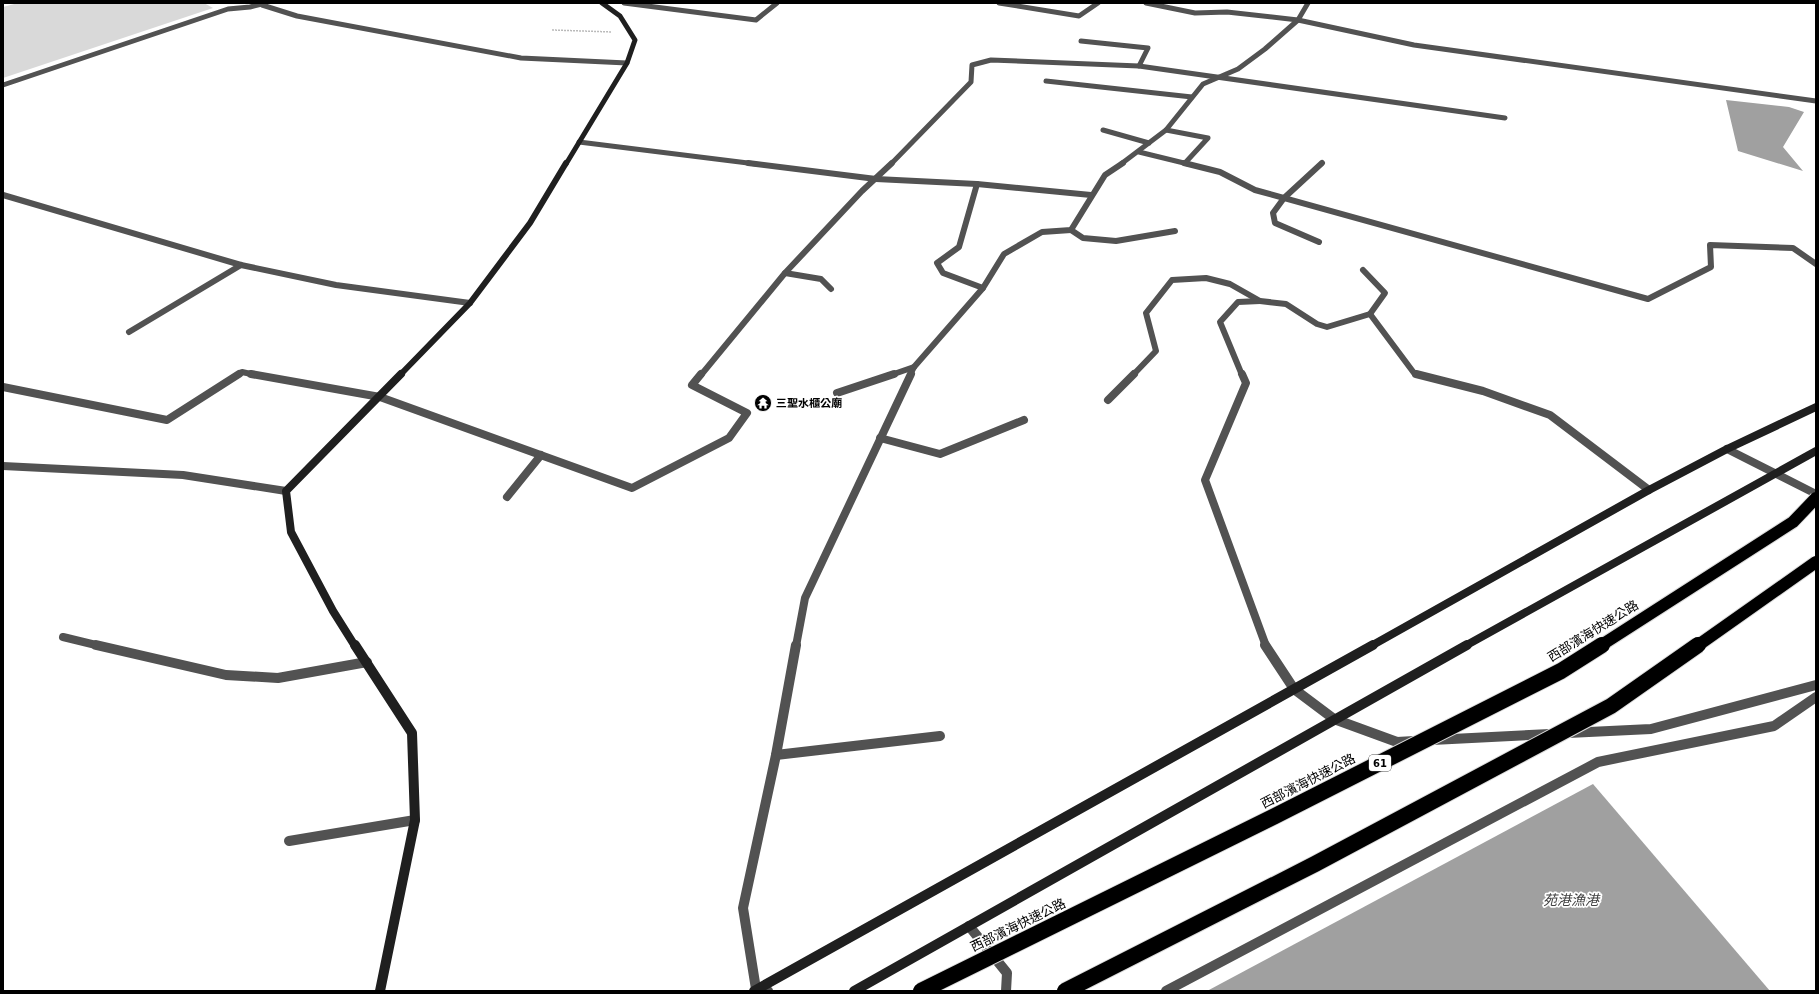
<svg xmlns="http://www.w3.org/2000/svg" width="1819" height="994" viewBox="0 0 1819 994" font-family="'DejaVu Sans','Noto Sans TC',sans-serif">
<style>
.green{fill:#d9d9d9}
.water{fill:#a0a0a0}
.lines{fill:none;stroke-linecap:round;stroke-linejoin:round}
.path{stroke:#747474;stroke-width:1.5;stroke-dasharray:0.5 1;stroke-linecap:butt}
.lane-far3{stroke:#525252;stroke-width:5}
.lane-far2{stroke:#525252;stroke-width:6}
.lane-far1{stroke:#525252;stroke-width:8}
.lane{stroke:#525252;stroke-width:10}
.street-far2{stroke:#525252;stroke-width:5}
.street-far1{stroke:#525252;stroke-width:6}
.street{stroke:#525252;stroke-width:8}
.secondary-far3{stroke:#1f1f1f;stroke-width:5}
.secondary-far2{stroke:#1f1f1f;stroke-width:6}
.secondary-far1{stroke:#1f1f1f;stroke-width:8}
.secondary{stroke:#1f1f1f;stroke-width:10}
.highway-bridge-far1-casing{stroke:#dbdbdb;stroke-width:14;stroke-linecap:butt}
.highway-bridge-casing{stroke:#dbdbdb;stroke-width:18;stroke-linecap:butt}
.highway-bridge-far1{stroke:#000;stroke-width:12}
.highway-bridge{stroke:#000;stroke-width:16}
.labels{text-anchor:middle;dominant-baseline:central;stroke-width:3.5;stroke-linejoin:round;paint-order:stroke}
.shield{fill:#fff;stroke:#4c4c4c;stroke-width:1}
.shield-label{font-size:10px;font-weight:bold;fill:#000}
.poi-label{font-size:11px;font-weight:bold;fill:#000;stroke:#fff;text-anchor:start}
.near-street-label{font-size:13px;fill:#000;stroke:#fff}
.near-water-label{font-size:14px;font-style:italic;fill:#414141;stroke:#fff}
</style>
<rect width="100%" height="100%" fill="#fff"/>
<polygon class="green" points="18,3 204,3 213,8 3,78 3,7"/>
<g class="water">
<polygon points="1726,100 1789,107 1804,112 1783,147 1803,171 1738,151"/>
<polygon points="1593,784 1770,991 1207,991"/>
</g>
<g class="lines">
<polyline class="path" points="552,30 612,32"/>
<g class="lane-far3">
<polyline points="624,3 756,20 777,3"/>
<polyline points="999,3 1079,16 1098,3"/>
<polyline points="1146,3 1195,13 1227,12 1298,20 1414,45 1816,101"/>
<polyline points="262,5 297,16 521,58 627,63"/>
<polyline points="1081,41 1148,48 1139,66"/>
<polyline points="1046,81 1192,97"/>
<polyline points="3,85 228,9 250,7 266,3"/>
<polyline points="1103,130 1149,143"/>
<polyline points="1166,130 1208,138 1185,163"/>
<polyline points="1139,152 1188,164"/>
<polyline points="891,164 971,82 972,65 991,60 1139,66 1505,118"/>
<polyline points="1121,164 1166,130 1203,84 1238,69 1265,49 1298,20 1308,3"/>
<polyline points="1321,164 1322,163"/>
</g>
<g class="lane-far2">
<polyline points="1184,163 1220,172 1255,190 1648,299 1711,267 1710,245 1793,248 1816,264"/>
<polyline points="977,184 959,247 937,263 943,273 983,288"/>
<polyline points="3,195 241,265 336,285 470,303"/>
<polyline points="1071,230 1083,238 1116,241 1175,231"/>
<polyline points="1319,242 1275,223 1273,213 1284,198 1322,163"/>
<polyline points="1363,270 1385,293 1370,314"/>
<polyline points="785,273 821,279 831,289"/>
<polyline points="129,332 241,265"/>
<polyline points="238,375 242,372 256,375"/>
<polyline points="701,375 785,273 862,191 892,163"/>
<polyline points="891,375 914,367"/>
<polyline points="910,375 914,367 983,288 1004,254 1042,232 1071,230 1105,175 1123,163"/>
<polyline points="1133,375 1156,351 1146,313 1172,280 1206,278 1230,284 1260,301 1286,304 1317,324 1327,327 1370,314 1414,373 1420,375"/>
<polyline points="1242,375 1220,322 1238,302 1260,301"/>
</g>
<g class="lane-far1">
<polyline points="251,374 380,397 632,488 729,438 747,413 692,385 701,374"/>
<polyline points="1242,374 1246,383 1205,480 1266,646"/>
<polyline points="1416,374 1483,391 1550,415 1649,490"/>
<polyline points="3,387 167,420 239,374"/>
<polyline points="837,393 894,374"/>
<polyline points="1108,400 1134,374"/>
<polyline points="880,438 940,454 1024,420"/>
<polyline points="3,466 183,475 286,491"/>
<polyline points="507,497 541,455"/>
<polyline points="63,637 100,646"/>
<polyline points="796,646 805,598 911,374"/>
</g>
<g class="lane">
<polyline points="96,645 226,675 278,678 367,662"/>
<polyline points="1265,645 1294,689 1334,719 1397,742 1414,741"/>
<polyline points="1568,733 1651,729 1816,685"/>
<polyline points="1432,740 1550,734"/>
<polyline points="776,755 940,736"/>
<polyline points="289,841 415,820"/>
<polyline points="969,926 1007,973 1006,991"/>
<polyline points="768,991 756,989 743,908 776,755 796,645"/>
<polyline points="1166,991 1598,762 1774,726 1816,697"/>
</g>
<polyline class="street-far2" points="579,142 756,164"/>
<polyline class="street-far1" points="748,163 876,179 977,184 1091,195"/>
<polyline class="street" points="1727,449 1816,494"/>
<polyline class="secondary-far3" points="566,164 627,63 635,40 620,16 602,3"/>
<polyline class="secondary-far2" points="400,375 470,303 530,223 566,163"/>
<g class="secondary-far1">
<polyline points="355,646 333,611 291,532 286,491 401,374"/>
<polyline points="1371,646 1649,490 1727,449 1816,407"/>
<polyline points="1465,646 1816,451"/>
</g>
<g class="secondary">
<polyline points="355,645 412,733 415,820 380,991"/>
<polyline points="754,991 1373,645"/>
<polyline points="854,991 1467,645"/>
</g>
<g class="highway-bridge-far1-casing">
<g id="highway-bridge-far1">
<polyline points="1600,646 1793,522 1816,498"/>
<polyline points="1697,646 1816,562"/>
</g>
</g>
<g class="highway-bridge-casing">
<g id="highway-bridge">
<polyline points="921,991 1275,816 1561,671 1602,645"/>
<polyline points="1065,991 1315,864 1611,706 1698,645"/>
</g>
</g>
<use href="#highway-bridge-far1" class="highway-bridge-far1"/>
<use href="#highway-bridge" class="highway-bridge"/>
</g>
<defs>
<g id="temple-disc" transform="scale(0.9)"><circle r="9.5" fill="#000" stroke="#fff"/><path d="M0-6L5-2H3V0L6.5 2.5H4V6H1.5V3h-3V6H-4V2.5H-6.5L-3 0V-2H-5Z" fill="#fff"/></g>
</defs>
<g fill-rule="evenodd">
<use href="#temple-disc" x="763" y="403"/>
</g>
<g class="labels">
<rect class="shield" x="1369" y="755" width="22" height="16" rx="3"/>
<g class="shield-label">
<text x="1380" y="763">61</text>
</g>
<g class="poi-label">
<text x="776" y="403">三聖水櫃公廟</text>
</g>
<g class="near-street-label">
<text transform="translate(1593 631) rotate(-32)">西部濱海快速公路</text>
<text transform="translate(1308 781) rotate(-27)">西部濱海快速公路</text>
<text transform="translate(1018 925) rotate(-26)">西部濱海快速公路</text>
</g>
<g class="near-water-label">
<text x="1571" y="900">苑港漁港</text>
</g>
</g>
<rect width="1819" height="994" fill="none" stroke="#000000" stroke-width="8"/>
</svg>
